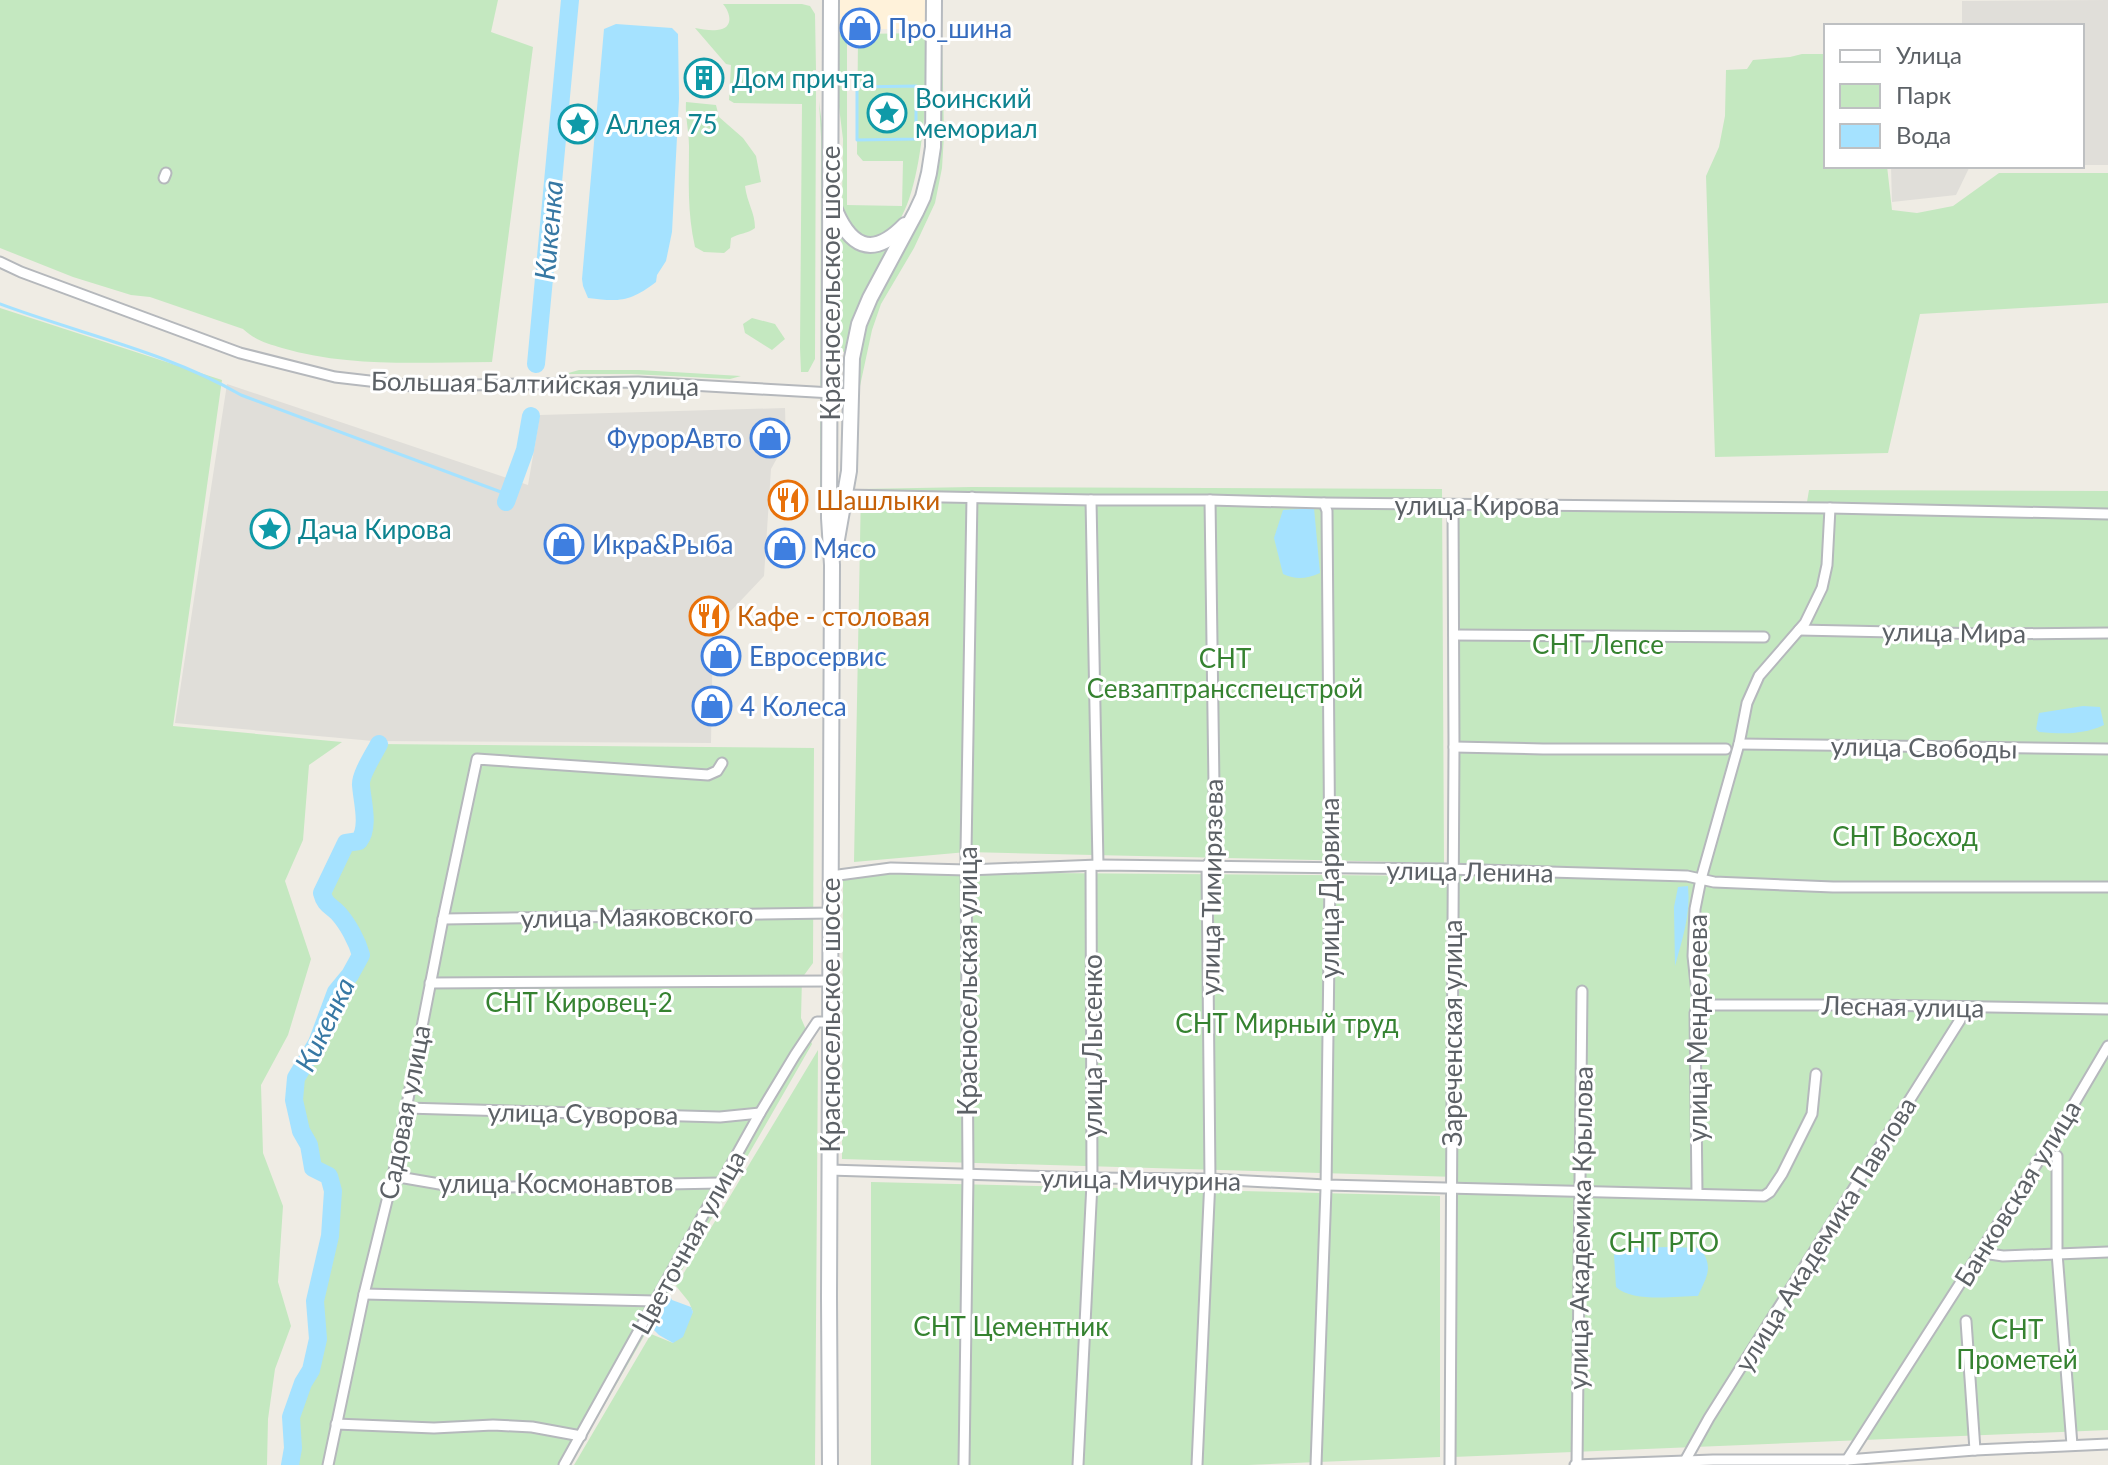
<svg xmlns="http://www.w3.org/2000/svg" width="2108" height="1465" viewBox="0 0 2108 1465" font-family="Lato,sans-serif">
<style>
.commercial{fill:#fff2da}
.industrial{fill:#e0ded9}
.green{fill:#c4e8c0}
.water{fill:#a5e2ff}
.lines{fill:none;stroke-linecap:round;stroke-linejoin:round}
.stream{stroke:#a5e2ff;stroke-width:3}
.river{stroke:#a5e2ff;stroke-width:18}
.street-casing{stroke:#b5b8bc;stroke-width:13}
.secondary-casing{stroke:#b6babf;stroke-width:18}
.street{stroke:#fff;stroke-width:9}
.secondary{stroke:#fff;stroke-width:14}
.labels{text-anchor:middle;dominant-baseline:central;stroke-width:6;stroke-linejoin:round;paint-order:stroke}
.shop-label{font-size:26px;fill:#366cbe;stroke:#fff;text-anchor:start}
.culture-label{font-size:26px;fill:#0d838f;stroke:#fff;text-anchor:start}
.street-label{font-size:26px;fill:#5c6166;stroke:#fff}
.food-label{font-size:26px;fill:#c56008;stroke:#fff;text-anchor:start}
.park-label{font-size:26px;fill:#358230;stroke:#fff}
.water-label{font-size:28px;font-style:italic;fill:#3778a4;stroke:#fff}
</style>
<rect width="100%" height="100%" fill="#efece4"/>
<rect class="commercial" x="840" y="0" width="86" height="29"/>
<g class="industrial">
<polygon points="2108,0 2108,165 2082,165 2082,26 1962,26 1962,1"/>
<polygon points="1891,166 1970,166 1956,195 1892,202"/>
<polygon points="227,384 528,485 540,415 785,408 786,442 771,469 764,576 713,630 711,743 373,741 175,723"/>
</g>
<g class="green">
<path d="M0,0H498L491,32L533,47L492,362C422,362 350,368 282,348C266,343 255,340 243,329L150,297L131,295L73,277L0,248Z"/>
<path d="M723,4H802L810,6L815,14L816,70H813V82L816,83L815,359L808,372H801L800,348L802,104L734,103L729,100L731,65L726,64L695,28C702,29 710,31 717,30C734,29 731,13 723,4Z"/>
<path d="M837,33H847V205L902,206L903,161H863L857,154L858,34L927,33C928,67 927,264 861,236C849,231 844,217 842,206L843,139L837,91Z"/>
<polygon points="942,38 944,135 942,168 935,203 914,248 881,304 872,330 857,400 859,361 869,316 880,291 922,215 940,39"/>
<polygon points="1802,54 1826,54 1826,166 1887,166 1892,210 1917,213 1953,206 1999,173 2108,173 2108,303 1920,314 1888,453 1715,457 1706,176 1719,147 1725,116 1726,70 1747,69 1753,60 1790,57"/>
<polygon points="819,101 825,148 825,514 821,513 820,488 821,137"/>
<path d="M686,102L716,105L719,117L743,138L756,156L761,182L745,186C747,203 755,212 755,228C747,234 739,233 731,238L730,248L724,253L704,252L695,247C687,211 689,182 689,146C689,131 685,117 686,102Z"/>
<path d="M839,233L852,244L889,248C870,284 850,309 847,352L836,351Z"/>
<polygon points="0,308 222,380 173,726 342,742 309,765 303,840 285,881 311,959 288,1035 261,1085 263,1153 283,1206 278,1282 291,1326 275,1369 268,1419 267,1465 0,1465"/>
<polygon points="752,318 775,324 785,339 772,350 745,333 743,324"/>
<polygon points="579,370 639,370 741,376 730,379 631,374 565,374"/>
<polygon points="972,487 1442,489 1444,863 967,852 854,862 861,489"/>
<polygon points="1809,490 2108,491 2108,1430 1453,1457 1457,1177 842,1159 843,878 892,872 1459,876 1454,635 1456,499 1807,502"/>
<path d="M379,744L814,748L813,963L802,978L801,1018L812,1044L570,1465H290L293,1448L291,1417L303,1383L311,1370L318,1339L315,1301L330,1236L333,1191L329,1176L313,1168L309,1145L301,1131L294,1100L296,1078L317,1043L336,992L350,975L360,955L352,934L338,914L325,904L322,893L339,842L359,841C370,827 362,801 361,785C360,775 374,754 379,744Z"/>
<polygon points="818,1050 815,1465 574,1465 651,1334 673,1343 693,1312 689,1302 676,1286"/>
<polygon points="871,1182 1440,1196 1440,1457 1248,1465 871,1465"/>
</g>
<g class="water">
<path d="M616,24L672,28L678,34L679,99L672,232L666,261L657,275L656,282C630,302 619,302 588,298L583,286L582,279L604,29Z"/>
<path d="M1314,508L1320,573C1306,579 1296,580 1283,574L1274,538L1283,510Z"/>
<path d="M2083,706L2100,707L2104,725C2082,735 2063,734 2039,732L2036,729L2039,713Z"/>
<path d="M1688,886C1691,914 1682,940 1675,966L1674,907L1678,887Z"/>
<path d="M1671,1247L1700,1248C1714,1267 1707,1276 1698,1296C1676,1296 1633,1303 1616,1287L1614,1255L1620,1248Z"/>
<polygon points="669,1294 672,1300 691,1307 693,1312 683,1337 673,1343 659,1335 650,1326"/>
</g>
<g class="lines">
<g class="stream">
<polygon points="916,86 916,139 857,140 857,87"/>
<path d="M0,304C80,334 167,352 241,395L509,495"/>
</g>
<g class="river">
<polyline points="536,364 570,0"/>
<polyline points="506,502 525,450 531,416"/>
<path d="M290,1465L293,1448L291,1417L303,1383L311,1370L318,1339L315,1301L330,1236L333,1191L329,1176L313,1168L309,1145L301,1131L294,1100L296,1078L317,1043L336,992L350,975L361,955C357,941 348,924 338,913C330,905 325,905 322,893L346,843L359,841C370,827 362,801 361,785C360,775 374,754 379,744"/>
</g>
<g class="street-casing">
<g id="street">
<polyline points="164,178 166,173"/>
<polyline points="0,262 21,272 240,353 335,377 413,386 638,382 850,394"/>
<polyline points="845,495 1091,500 1210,500 1324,503 1830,508 2108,514"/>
<polyline points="1091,500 1098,865"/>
<polyline points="1799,630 1987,634 2108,633"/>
<polyline points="1454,635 1764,637"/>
<polyline points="1739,744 2108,749"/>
<polyline points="1454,747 1543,749 1726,749"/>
<polyline points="831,876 891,868 967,870 1098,865 1446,869 1687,876 1714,882 1833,887 2108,887"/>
<polyline points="443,919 831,913"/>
<polyline points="430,983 831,981"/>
<polyline points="1698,1003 1705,1005 1870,1005 2108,1009"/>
<polyline points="406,1108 720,1117 760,1113"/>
<polyline points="2057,1156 2057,1253 2072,1445"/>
<polyline points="829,1170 1092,1178 1210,1179 1326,1185 1764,1196 1770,1192 1782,1174 1812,1114 1816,1074"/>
<polyline points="393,1176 451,1186 510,1187 720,1183"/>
<polyline points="1697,1193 1695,1013 1698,1003 1693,956 1695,909 1701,879 1739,744 1747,703 1759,676 1805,623 1822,588 1827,565 1830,508"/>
<polyline points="1983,1248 1990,1254 2003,1256 2108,1252"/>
<polyline points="364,1294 655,1301"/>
<polyline points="1966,1321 1975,1450"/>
<polyline points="336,1424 434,1428 493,1425 532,1427 581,1436"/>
<polyline points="1847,1460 2059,1129 2108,1046"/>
<polyline points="1685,1461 1709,1418 1960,1020 1964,1007"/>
<polyline points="328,1465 364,1294 393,1176 443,919 477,759 708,775 717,771 722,763"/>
<polyline points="564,1465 760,1113 795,1055 817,1022 830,1022"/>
<polyline points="964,1465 968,1175 966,852 972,497"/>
<polyline points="1078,1465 1092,1183 1091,866"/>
<polyline points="1197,1465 1210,1179 1207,865 1215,858 1210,500"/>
<polyline points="1316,1465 1326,1189 1330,877 1327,511 1324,503"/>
<polyline points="1450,1465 1454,747 1453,505"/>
<polyline points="1575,1465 1713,1460 1847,1460 1975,1450 2108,1444"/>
<polyline points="1577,1465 1582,991"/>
</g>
</g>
<g class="secondary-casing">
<g id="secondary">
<path d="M833,205C849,246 871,260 905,225"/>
<polyline points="836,545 849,471 852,358 859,324 870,298 916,212 923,197 929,173 933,147 934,0"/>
<polyline points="830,1465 829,1297 832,565 829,518 831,0"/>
</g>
</g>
<use href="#street" class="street"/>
<use href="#secondary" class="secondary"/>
</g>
<defs>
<g id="shop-ring" transform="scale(2)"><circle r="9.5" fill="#fff" stroke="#3f7fe0" stroke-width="1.5"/><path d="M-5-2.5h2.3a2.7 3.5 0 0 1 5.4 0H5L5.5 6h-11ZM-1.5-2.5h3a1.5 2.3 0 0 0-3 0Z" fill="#3f7fe0"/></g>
<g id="building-ring" transform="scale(2)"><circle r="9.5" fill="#fff" stroke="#0f9aa8" stroke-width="1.5"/><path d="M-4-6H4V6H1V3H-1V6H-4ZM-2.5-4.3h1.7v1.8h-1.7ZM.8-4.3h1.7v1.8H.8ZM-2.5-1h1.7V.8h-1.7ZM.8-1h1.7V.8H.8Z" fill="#0f9aa8"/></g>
<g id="sight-ring" transform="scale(2)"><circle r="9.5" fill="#fff" stroke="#0f9aa8" stroke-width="1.5"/><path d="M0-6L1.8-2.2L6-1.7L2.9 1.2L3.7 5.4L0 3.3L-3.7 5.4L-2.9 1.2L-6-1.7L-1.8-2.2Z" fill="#0f9aa8"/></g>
<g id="restaurant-ring" transform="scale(2)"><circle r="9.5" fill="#fff" stroke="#e8710a" stroke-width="1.5"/><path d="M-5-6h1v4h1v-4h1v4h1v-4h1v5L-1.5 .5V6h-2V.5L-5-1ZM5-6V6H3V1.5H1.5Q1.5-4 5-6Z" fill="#e8710a"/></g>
</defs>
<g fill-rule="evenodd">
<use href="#shop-ring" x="860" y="28"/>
<use href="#building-ring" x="704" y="78"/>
<use href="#sight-ring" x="887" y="113"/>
<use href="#sight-ring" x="578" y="124"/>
<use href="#shop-ring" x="770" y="438"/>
<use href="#restaurant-ring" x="788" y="500"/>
<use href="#sight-ring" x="270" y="529"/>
<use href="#shop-ring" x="564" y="544"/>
<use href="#shop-ring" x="785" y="548"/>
<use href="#restaurant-ring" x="709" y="616"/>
<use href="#shop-ring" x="721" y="656"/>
<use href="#shop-ring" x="712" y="706"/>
</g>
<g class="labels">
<g class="shop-label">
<text x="888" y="28">Про_шина</text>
<text x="742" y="438" text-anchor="end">ФурорАвто</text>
<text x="592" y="544">Икра&amp;Рыба</text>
<text x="813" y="548">Мясо</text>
<text x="749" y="656">Евросервис</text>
<text x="740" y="706">4 Колеса</text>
</g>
<g class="culture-label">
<text x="732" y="78">Дом причта</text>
<text x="915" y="98">Воинский<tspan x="915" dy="30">мемориал</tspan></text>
<text x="606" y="124">Аллея 75</text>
<text x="298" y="529">Дача Кирова</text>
</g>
<g class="street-label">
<text transform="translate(830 283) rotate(-90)">Красносельское шоссе</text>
<text transform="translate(535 383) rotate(1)">Большая Балтийская улица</text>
<text x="1477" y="505">улица Кирова</text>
<text transform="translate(1954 632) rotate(1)">улица Мира</text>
<text transform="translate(1924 747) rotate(1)">улица Свободы</text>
<text transform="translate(1470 871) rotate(1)">улица Ленина</text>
<text transform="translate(1211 887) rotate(-89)">улица Тимирязева</text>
<text transform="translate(1329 888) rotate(-90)">улица Дарвина</text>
<text transform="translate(637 916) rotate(-1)">улица Маяковского</text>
<text transform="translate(967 981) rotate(-90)">Красносельская улица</text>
<text transform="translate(1903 1006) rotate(1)">Лесная улица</text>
<text transform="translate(830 1015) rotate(-90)">Красносельское шоссе</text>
<text transform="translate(1697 1028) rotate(-90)">улица Менделеева</text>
<text transform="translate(1452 1033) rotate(-90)">Зареченская улица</text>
<text transform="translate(1092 1046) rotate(-90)">улица Лысенко</text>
<text transform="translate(404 1112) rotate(-79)">Садовая улица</text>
<text transform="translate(583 1113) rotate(1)">улица Суворова</text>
<text transform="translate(1141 1179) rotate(1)">улица Мичурина</text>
<text x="556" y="1183">улица Космонавтов</text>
<text transform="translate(2017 1193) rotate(-58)">Банковская улица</text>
<text transform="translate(1580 1228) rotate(-89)">улица Академика Крылова</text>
<text transform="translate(1825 1234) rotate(-58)">улица Академика Павлова</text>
<text transform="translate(688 1242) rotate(-61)">Цветочная улица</text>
</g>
<g class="food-label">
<text x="816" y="500">Шашлыки</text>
<text x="737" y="616">Кафе - столовая</text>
</g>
<g class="park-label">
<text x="1598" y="644">СНТ Лепсе</text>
<text x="1225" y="658">СНТ<tspan x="1225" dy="30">Севзаптрансспецстрой</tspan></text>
<text x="1905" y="836">СНТ Восход</text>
<text x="579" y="1002">СНТ Кировец-2</text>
<text x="1287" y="1023">СНТ Мирный труд</text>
<text x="1664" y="1242">СНТ РТО</text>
<text x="1011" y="1326">СНТ Цементник</text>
<text x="2017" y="1329">СНТ<tspan x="2017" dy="30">Прометей</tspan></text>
</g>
<g class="water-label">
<text transform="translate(548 230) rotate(-85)">Кикенка</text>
<text transform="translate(324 1024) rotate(-64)">Кикенка</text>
</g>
</g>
<rect x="1824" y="24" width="260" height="144" fill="#ffffff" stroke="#bec0c2" stroke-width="2"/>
<rect x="1840" y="50" width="40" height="12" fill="#ffffff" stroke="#bec0c2" stroke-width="2"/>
<text x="1896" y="64" font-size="24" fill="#5c6166">Улица</text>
<rect x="1840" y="84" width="40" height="24" fill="#c4e8c0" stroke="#bec0c2" stroke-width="2"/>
<text x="1896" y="104" font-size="24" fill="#5c6166">Парк</text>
<rect x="1840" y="124" width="40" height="24" fill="#a5e2ff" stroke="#bec0c2" stroke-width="2"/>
<text x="1896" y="144" font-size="24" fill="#5c6166">Вода</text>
</svg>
